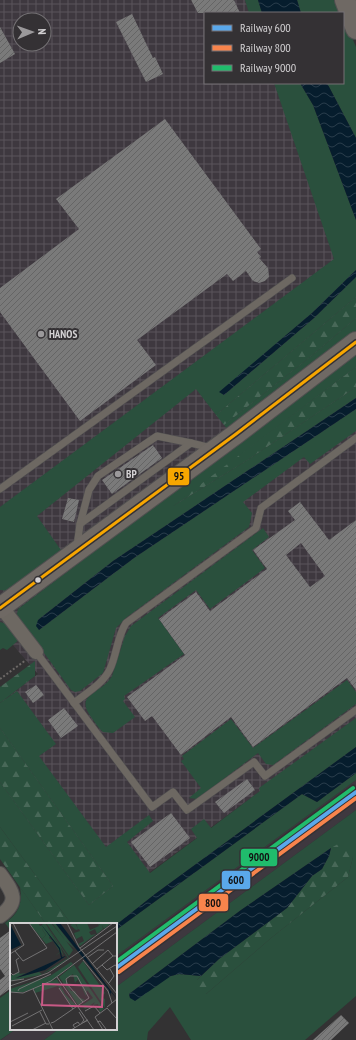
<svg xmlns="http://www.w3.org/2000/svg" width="356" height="1040" viewBox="0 0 356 1040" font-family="'PT Sans Narrow',sans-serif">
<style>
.built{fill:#3e383f}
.industrial{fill:url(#industrial-grid);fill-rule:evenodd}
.green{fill:#2a503d;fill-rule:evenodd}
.forest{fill:url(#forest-firs)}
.water{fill:url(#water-waves)}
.building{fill:url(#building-hatch);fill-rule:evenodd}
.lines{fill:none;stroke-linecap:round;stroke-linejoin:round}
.service-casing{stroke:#504f50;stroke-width:8}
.minor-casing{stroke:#504f50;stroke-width:16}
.secondary-casing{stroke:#504f50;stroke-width:22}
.path{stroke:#6d6967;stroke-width:2;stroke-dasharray:2 2;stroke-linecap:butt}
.service{stroke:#6d6862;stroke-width:7}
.minor{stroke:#6d6862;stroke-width:14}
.secondary{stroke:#6f6964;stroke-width:20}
.bus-1-casing{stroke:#343134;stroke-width:6}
.bus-1{stroke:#f7a600;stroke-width:3}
.rail-1-casing{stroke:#343134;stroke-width:7}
.rail-2-casing{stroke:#343134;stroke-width:7}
.rail-3-casing{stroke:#343134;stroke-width:7}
.rail-1{stroke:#5aa8eb;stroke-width:4}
.rail-2{stroke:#f8844c;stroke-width:4}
.rail-3{stroke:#20bc6c;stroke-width:4}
.poi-dot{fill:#9b999b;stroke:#343134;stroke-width:1.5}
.bus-dot{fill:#d3d1d3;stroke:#343134;stroke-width:1.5}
.labels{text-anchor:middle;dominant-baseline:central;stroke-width:4;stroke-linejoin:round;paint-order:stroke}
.poi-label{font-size:11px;font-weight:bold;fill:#d3d1d3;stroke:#343134;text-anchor:start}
.inset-road{fill:none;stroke:#737273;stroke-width:1}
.view{fill:#c85985;fill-opacity:0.15;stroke:#c85985;stroke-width:2}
.inset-edge{fill:none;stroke:#d3d1d3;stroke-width:2}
.line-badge{stroke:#343134;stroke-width:1.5}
.pale-badge-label{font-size:11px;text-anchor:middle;font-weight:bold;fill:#111}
</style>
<defs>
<pattern id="industrial-grid" width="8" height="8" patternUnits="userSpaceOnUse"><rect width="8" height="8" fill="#3e383f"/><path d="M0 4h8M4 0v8" fill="none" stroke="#59545a"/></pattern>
<pattern id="forest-firs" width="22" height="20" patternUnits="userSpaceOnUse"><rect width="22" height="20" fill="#2a503d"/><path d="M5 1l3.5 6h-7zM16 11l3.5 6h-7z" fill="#486858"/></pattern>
<pattern id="water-waves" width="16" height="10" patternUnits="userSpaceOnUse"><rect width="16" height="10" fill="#061d2d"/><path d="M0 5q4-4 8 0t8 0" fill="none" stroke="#293d4b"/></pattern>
<pattern id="building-hatch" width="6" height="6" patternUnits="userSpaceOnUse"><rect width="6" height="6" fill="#7a7a7a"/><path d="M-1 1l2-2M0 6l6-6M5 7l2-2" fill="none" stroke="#656565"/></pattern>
</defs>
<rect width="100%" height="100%" fill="#333233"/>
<g class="built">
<polygon points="356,780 356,810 116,987 116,956"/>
<polygon points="16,1029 59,1029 44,1040 1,1040"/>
</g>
<path class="industrial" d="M0,0H250L253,13H205V83H274L356,272V721L79,924L0,820V703L38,674L0,630ZM20,20H44V44H20Z"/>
<g class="green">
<polygon points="245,0 258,0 262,13 249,13"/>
<polygon points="297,0 337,0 342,13 301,13"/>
<polygon points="343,16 356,47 356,138 327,83 343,83"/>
<polygon points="274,83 300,83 313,105 356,220 356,270 312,313 220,392 224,395 314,318 356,277 356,297 216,415 196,389 37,516 63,553 9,591 0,590 0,507 334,259"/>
<polygon points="356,318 356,333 229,431 224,425 310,357"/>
<polygon points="356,350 356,367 173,506 246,461 356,387 356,398 113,561 38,620 39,630 134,558 356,409 356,431 310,464 304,457 243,502 252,513 249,527 127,617 116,628 103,673 80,691 75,692 71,690 20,620 17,614 18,609 249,434"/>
<path d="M263,528L269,537L252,550L265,568L210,609L196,590L158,618L184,654L124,696L125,699L123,701L135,717L113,733L103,732C98,728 95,722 91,717C74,693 101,695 112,676L125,636L131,626Z"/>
<polygon points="0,622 7,624 20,639 7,650 3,648 0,650"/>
<polygon points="347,680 356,692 356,704 273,765 266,764 258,753 197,799 189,798 201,788 181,761 184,759 182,756 231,719 253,748"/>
<polygon points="17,691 56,744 39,756 106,847 149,815 153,821 127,842 150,873 197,838 191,829 204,819 211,828 260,791 259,788 356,718 356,747 155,894 116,925 70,924 69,921 0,827 0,782 89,905 113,886 0,728 0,703"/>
<polygon points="356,773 356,780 116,956 116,930 302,794 317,802"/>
<path d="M356,810V996L305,1040H191L170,1007L148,1032L147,1040H44L59,1029H116V987ZM331,848L353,857L348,877L271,938L206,994L197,980L201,976L179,974L171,976L130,998L129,994L241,910Z"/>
<path d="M20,887L46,924H11V931L5,923C18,914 23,904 20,887Z"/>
<polygon points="11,990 11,1029 16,1029 0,1040 0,998"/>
</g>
<g class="forest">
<polygon points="356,297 356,318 310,357 224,425 216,415"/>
<polygon points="356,367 356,387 246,461 168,509"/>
<polygon points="35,661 35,676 0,703 0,687"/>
<polygon points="0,728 113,886 89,905 0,782"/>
<polygon points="0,827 69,921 70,924 46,924 0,859"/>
<polygon points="338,844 347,844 353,857 348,877 271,938 206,994 197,992 195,988 197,980 219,959 287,908 312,876 322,869 329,856 331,848"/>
</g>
<g class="water">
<polygon points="258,0 297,0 301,13 262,13"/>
<polygon points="300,83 327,83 356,138 356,220 313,105"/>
<polygon points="356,270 356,277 314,318 224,395 219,392 312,313"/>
<polygon points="356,398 356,409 134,558 39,630 36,626 38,620 113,561"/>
<polygon points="356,747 356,773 317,802 302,794 116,930 116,925 155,894"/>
<polygon points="331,848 329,856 322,869 312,876 287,908 219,959 201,976 179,974 171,976 135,1001 130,998 129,994 241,910"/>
</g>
<g class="building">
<polygon points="191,0 234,0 240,13 198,13"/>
<polygon points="132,14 153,58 155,57 163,74 146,82 116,22"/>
<polygon points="0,27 15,54 0,63"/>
<polygon points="165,119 261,249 257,252 261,257 259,258 268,268 269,277 265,281 259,283 253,281 246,271 233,281 227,274 137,340 156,365 80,421 0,312 0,288 79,229 56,199"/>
<polygon points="153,445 162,458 112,494 102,480"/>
<polygon points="68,498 79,500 74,522 62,519"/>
<path d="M300,502L329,540L356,520V690L347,678L253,747L231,717L181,755L152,716L145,721L127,697L185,655L159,619L196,592L210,611L267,569L253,550L295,520L288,511ZM301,543L325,576L310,587L286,555Z"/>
<polygon points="36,685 44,695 33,703 25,692"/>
<polygon points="64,708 78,726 61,738 48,720"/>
<polygon points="247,779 255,790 224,813 215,802"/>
<polygon points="171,813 190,838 150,867 131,842"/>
<polygon points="11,930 11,988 0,996 0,980 5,976 0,969 0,938"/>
<polygon points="341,1015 349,1023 331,1040 313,1040"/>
</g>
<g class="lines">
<g class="service-casing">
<g id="service">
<polyline points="0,489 292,278"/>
<polyline points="80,524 89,490 98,476 157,436 191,443"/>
<polyline points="77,546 80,524 191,443 211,448"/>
<polyline points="36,652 152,807 173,792 187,810 254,762 265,776 356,710"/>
<path d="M74,703C86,693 103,684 110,669C117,654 117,637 126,623L256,528L261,508L356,438"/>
</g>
</g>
<g class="minor-casing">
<g id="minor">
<polyline points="0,605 36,652"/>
<path d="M0,874C12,891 21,901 0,916"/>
</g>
</g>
<g class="secondary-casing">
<g id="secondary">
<polyline points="345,0 356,29"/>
<polyline points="0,608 236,434 356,342"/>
</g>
</g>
<polyline class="path" points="0,679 26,660"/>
<use href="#service" class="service"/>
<use href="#minor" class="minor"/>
<use href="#secondary" class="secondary"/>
<g class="bus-1-casing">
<polyline id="bus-1" points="0,608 236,434 356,342"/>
</g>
<use href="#bus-1" class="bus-1"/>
<g class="rail-1-casing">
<polyline id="rail-1" points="116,968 356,792"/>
</g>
<g class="rail-2-casing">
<polyline id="rail-2" points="119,972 356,798"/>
</g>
<g class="rail-3-casing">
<polyline id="rail-3" points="116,962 353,788"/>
</g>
<use href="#rail-1" class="rail-1"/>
<use href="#rail-2" class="rail-2"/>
<use href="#rail-3" class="rail-3"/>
</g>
<g class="poi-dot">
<circle cx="41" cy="334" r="4"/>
<circle cx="118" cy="474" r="4"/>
</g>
<circle class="bus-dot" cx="38" cy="580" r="3.5"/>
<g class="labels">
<g class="poi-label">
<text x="49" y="334">HANOS</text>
<text x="126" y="474">BP</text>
</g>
</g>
<g transform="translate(10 923)">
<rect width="107" height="107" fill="#333233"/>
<path d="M19,0H28L30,3L35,0L59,35L45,45L30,52L0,58V53L10,49L9,51L16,50L5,55L29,49L32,51L58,35L50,23L54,34L51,29L45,33L50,29L40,13L45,20L49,22L38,5L32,6L36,12L32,16ZM36,0H41L55,17L42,0H45L65,26L56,18L63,27L59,33ZM65,0L68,6L66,0H77L80,7L89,3L87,0L89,2L91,0H101L94,6L92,2L93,6L87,11L85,6L79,9L81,12L86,11L70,23L68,21L74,18L72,13L66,16L64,10L70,8L69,6L66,7L60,2ZM73,38L95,70L91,74L95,76V85L68,44ZM61,39L63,41L43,57L14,69H0V66L40,53ZM64,42L94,86L90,89L88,81L83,82L85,79L75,86L72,82L83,75L77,67L76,73L68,56L65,60L63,51L56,56L61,68H65L68,74L75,77L68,82L49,54ZM47,56L55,71L66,82L63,85L48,63L25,70L24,65Z" fill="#2a503d"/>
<path d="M33,5H38L49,23L40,13L39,15L43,18L36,21L32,16L36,12L32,6Z" fill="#2a503d"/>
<path d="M30,0L50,25L52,34L56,33L35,47L6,55L51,35L49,26ZM45,0H50L107,76L101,69L100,73L99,67ZM0,1L11,22L0,27Z" fill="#061d2d"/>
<path class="inset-road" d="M57,0L69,24L107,71M70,25L103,0M5,28L13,38L37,25L19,0M0,31L14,22L3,0M78,34L88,27H94M73,37L98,68L102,80M82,41L98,27L103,33M92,42L97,47L105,42L107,43M87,46L103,33H107M0,49L3,52L9,49L6,37L9,35M47,54L84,107M0,58L14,56M99,60L104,53L100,46M0,63L38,50L107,3M49,65L63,86M23,66L43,107M8,68L9,66L41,51M0,69L13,70L41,58L107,9M97,84L107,76M97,85L107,96M75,88L84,83L90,90M30,89L36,101H39M69,89L74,97L71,101M0,99L18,90M87,99L90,98L96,106M41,100L44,99L79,75L67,53H60L56,56L57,61L73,79M2,103L32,87M65,105L63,102L68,99L70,102M22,107L36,100M61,107L76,98L78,97L74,99M93,107L85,94L97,85"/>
<path class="view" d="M33,61L93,63L92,84L32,82Z"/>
<rect width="107" height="107" class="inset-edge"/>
</g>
<g class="line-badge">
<rect x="167" y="467" width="23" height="19" rx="4" fill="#f7a600"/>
<rect x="240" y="848" width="38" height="19" rx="4" fill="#20bc6c"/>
<rect x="221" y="870" width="30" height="20" rx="4" fill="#5aa8eb"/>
<rect x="198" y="893" width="31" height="19" rx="4" fill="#f8844c"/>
</g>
<g class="pale-badge-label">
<text x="179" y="480">95</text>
<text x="259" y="861">9000</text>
<text x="236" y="884">600</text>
<text x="213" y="907">800</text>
</g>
<rect x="204" y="12" width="140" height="72" fill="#343134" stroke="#747174"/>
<rect x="212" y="25" width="20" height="6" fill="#5aa8eb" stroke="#747174"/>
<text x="240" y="32" font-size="12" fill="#d3d1d3">Railway 600</text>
<rect x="212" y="45" width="20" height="6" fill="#f8844c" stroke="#747174"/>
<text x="240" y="52" font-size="12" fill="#d3d1d3">Railway 800</text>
<rect x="212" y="65" width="20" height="6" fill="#20bc6c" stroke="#747174"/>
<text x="240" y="72" font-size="12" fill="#d3d1d3">Railway 9000</text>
<g transform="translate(32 32) rotate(88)"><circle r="19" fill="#343134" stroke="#747174"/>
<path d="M0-3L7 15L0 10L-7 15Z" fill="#9b999b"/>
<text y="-6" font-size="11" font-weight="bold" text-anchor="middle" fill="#d3d1d3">N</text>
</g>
</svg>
